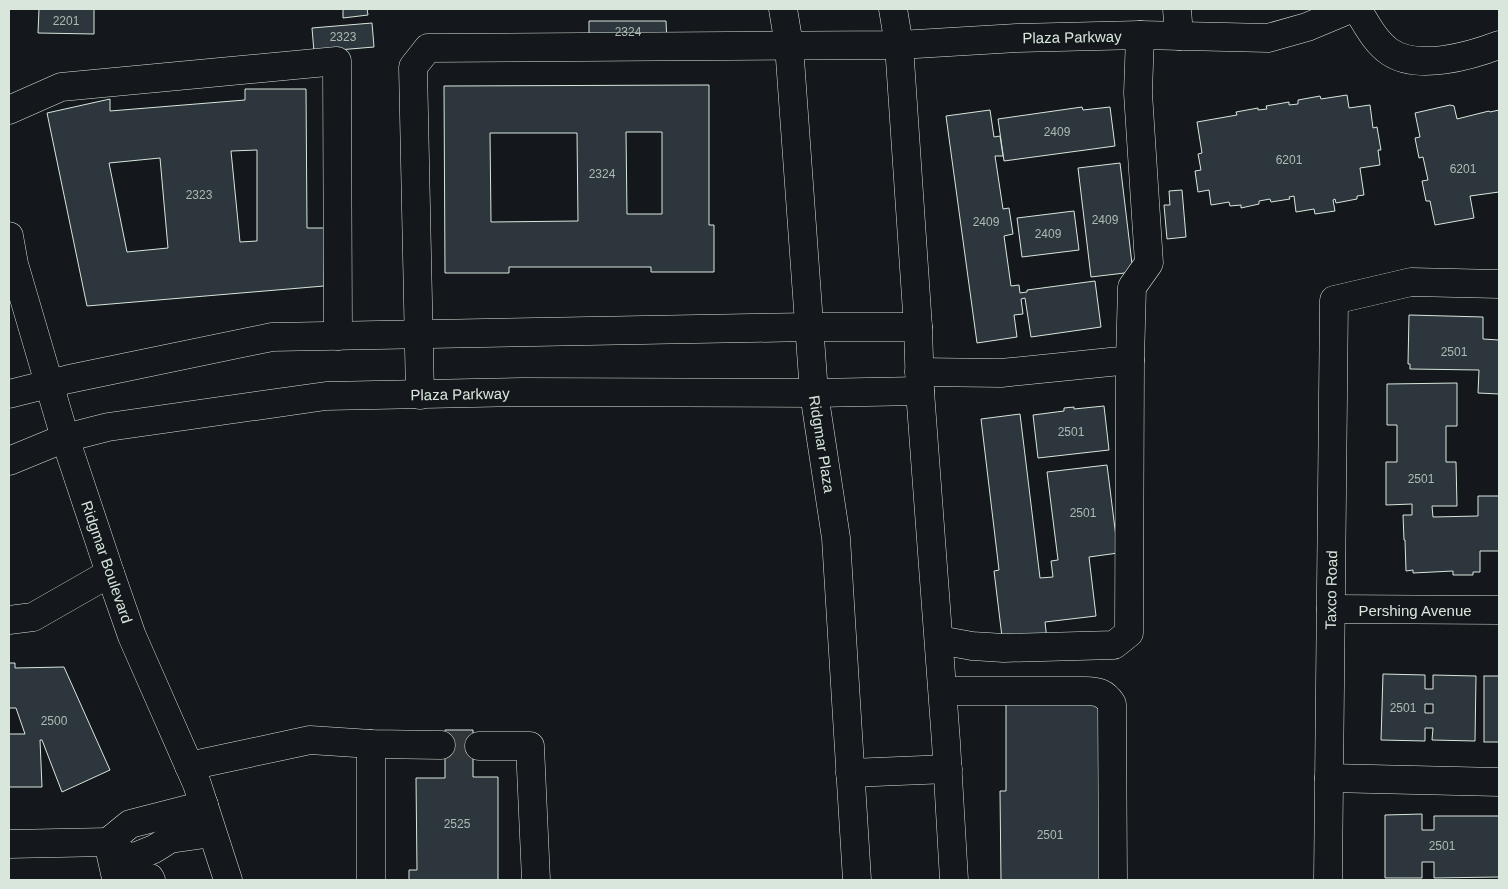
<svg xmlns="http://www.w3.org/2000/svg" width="1508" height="889" viewBox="0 0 1508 889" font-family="Helvetica,sans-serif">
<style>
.building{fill:#2c363c;stroke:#d8e6dc;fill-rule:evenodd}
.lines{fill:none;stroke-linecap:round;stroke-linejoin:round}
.minor-tunnel{stroke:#313739;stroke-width:28;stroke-dasharray:28 14;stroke-linecap:butt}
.minor-casing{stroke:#d8e6dc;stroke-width:29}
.minor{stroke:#14181c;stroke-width:28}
.labels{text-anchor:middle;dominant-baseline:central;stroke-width:4;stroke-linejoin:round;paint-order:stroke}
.number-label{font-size:12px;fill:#adbab4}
.street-label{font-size:15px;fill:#d8e6dc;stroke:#14181c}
</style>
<rect width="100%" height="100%" fill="#14181c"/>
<g class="building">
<polygon points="39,9 94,9 94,34 38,33"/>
<polygon points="343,9 367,9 368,15 343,18"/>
<polygon points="589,21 666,21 667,43 589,43"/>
<polygon points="372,23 374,47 314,52 312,28"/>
<path d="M709,85V225H714V272H651V267H509V273H445L444,86ZM626,132H662V214H627ZM490,133H577L578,221L491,222Z"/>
<path d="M245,89H306L307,228H325L324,286L87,306L47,113L110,99V111L245,100ZM257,150V241L240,242L231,151ZM160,158L168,248L127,252L109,163Z"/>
<polygon points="1347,95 1349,108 1370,105 1373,128 1377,127 1381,150 1378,150 1380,165 1360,168 1364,195 1357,196 1357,199 1336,203 1335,199 1333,200 1335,211 1315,214 1314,209 1296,212 1294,196 1289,197 1290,199 1271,202 1270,199 1259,201 1259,204 1241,208 1241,205 1230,206 1229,202 1211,205 1209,190 1198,192 1195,171 1201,170 1198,154 1202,153 1197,122 1237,115 1236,112 1258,108 1258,110 1267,109 1266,106 1289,102 1289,105 1298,104 1298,100 1320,96 1321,99"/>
<polygon points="1450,105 1454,106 1457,119 1489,111 1490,112 1499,110 1499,192 1470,196 1474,218 1435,225 1430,201 1426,201 1422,181 1428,180 1423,157 1419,158 1415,138 1420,137 1415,113"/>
<polygon points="1082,107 1083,110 1110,107 1115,146 1004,161 998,119"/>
<polygon points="990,110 994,137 1000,136 1003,156 995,156 1003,209 1009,208 1013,234 1004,236 1011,286 1019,285 1020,293 1027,292 1027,290 1095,281 1101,327 1031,337 1025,298 1021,299 1023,314 1014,315 1017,337 977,343 946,116"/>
<polygon points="1120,163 1133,272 1091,277 1078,168"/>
<polygon points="1182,190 1186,237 1167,239 1164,205 1170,205 1169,191"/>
<polygon points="1074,211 1079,250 1022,257 1017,218"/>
<polygon points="1409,315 1483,317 1483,339 1499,340 1499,394 1478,393 1479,370 1410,369 1410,364 1408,364"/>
<polygon points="1457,383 1457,426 1446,426 1446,462 1456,462 1457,506 1432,506 1433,517 1478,516 1478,496 1499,496 1499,551 1480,551 1480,572 1473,572 1473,575 1453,575 1453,571 1413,573 1413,570 1406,571 1405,540 1404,540 1403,515 1412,515 1412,504 1386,505 1386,462 1397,462 1397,425 1387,425 1387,384"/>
<polygon points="1104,406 1109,450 1038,458 1033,415 1064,411 1064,408 1074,407 1074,409"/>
<polygon points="1020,414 1040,578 1053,577 1051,561 1058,560 1047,472 1107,465 1118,553 1089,557 1096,616 1045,622 1047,640 1003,645 994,571 999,570 981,419"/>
<polygon points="9,663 15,663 15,668 64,667 110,770 62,792 42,740 40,740 42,787 9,787 9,734 25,734 16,708 9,708"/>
<path d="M1383,674L1425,675V689H1433V675L1476,676L1475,741L1432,740L1433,728H1425V741L1381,740ZM1425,704H1433V713H1425Z"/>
<rect x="1484" y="676" width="15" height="66"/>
<polygon points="1006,704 1099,704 1100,880 1001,880 1000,791 1006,791"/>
<polygon points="445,730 473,730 473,777 498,777 498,880 409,880 409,870 417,870 416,778 445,778"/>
<polygon points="1422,814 1422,830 1434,830 1434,816 1499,816 1499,877 1434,878 1434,862 1422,862 1422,878 1385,878 1385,815"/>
</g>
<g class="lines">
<polyline class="minor-tunnel" points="441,745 479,746"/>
<g class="minor-casing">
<g id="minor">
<polyline points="783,9 789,45 814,393 836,538 857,880"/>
<polyline points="893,9 899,45 918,327 920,391 946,742 954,880"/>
<polyline points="1177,9 1179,36"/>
<path d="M1357,9C1366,23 1375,42 1390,52C1418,71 1470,56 1499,45"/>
<polyline points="9,110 61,87 337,61 338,336"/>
<polyline points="9,236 14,264 65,438 110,573 132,636 197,784 228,880"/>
<polyline points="919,372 1001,373 1130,360 1132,287 1149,263 1138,93 1140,35"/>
<polyline points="9,394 69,379 272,337 809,327 918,327"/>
<polyline points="420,395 413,67 428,48 899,45 1017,38 1140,35 1268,38 1307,27 1350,9"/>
<polyline points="9,461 65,438 108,427 326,396 523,392 814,393 920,391"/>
<polyline points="1331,609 1499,610"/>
<polyline points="9,620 33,617 110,573"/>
<polyline points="939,640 972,646 1004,648 1114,645 1129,633 1130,360"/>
<path d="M943,691H1085C1098,691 1105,693 1112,704L1113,880"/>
<polyline points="479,746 530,746 536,880"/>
<polyline points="189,766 310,740 371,744 441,745"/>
<polyline points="850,773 948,769"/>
<polyline points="1329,778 1499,782"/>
<polyline points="108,842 127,857 137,856 154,849 170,839 212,833"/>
<polyline points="108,842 130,824 204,805"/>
<polyline points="108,842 116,878 150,878 151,880"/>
<polyline points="9,844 108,842"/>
<polyline points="371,880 371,744"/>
<polyline points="1328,880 1334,300 1411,282 1499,284"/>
</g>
</g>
<use href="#minor" class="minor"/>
</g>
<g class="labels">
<g class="number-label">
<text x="66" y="21">2201</text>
<text x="628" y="32">2324</text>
<text x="343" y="37">2323</text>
<text x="1057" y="132">2409</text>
<text x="1289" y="160">6201</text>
<text x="1463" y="169">6201</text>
<text x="602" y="174">2324</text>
<text x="199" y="195">2323</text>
<text x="1105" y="220">2409</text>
<text x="986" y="222">2409</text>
<text x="1048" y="234">2409</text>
<text x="1454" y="352">2501</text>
<text x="1071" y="432">2501</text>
<text x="1421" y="479">2501</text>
<text x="1083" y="513">2501</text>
<text x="1403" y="708">2501</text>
<text x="54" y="721">2500</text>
<text x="457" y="824">2525</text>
<text x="1050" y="835">2501</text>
<text x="1442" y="846">2501</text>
</g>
<g class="street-label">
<text transform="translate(1072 37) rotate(-1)">Plaza Parkway</text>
<text transform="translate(460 394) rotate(-1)">Plaza Parkway</text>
<text transform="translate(822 444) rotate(81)">Ridgmar Plaza</text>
<text transform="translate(107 562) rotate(71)">Ridgmar Boulevard</text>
<text transform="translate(1331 590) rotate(-89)">Taxco Road</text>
<text x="1415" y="610">Pershing Avenue</text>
</g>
</g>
<rect width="1508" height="889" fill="none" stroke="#d8e6dc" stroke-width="20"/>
</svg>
